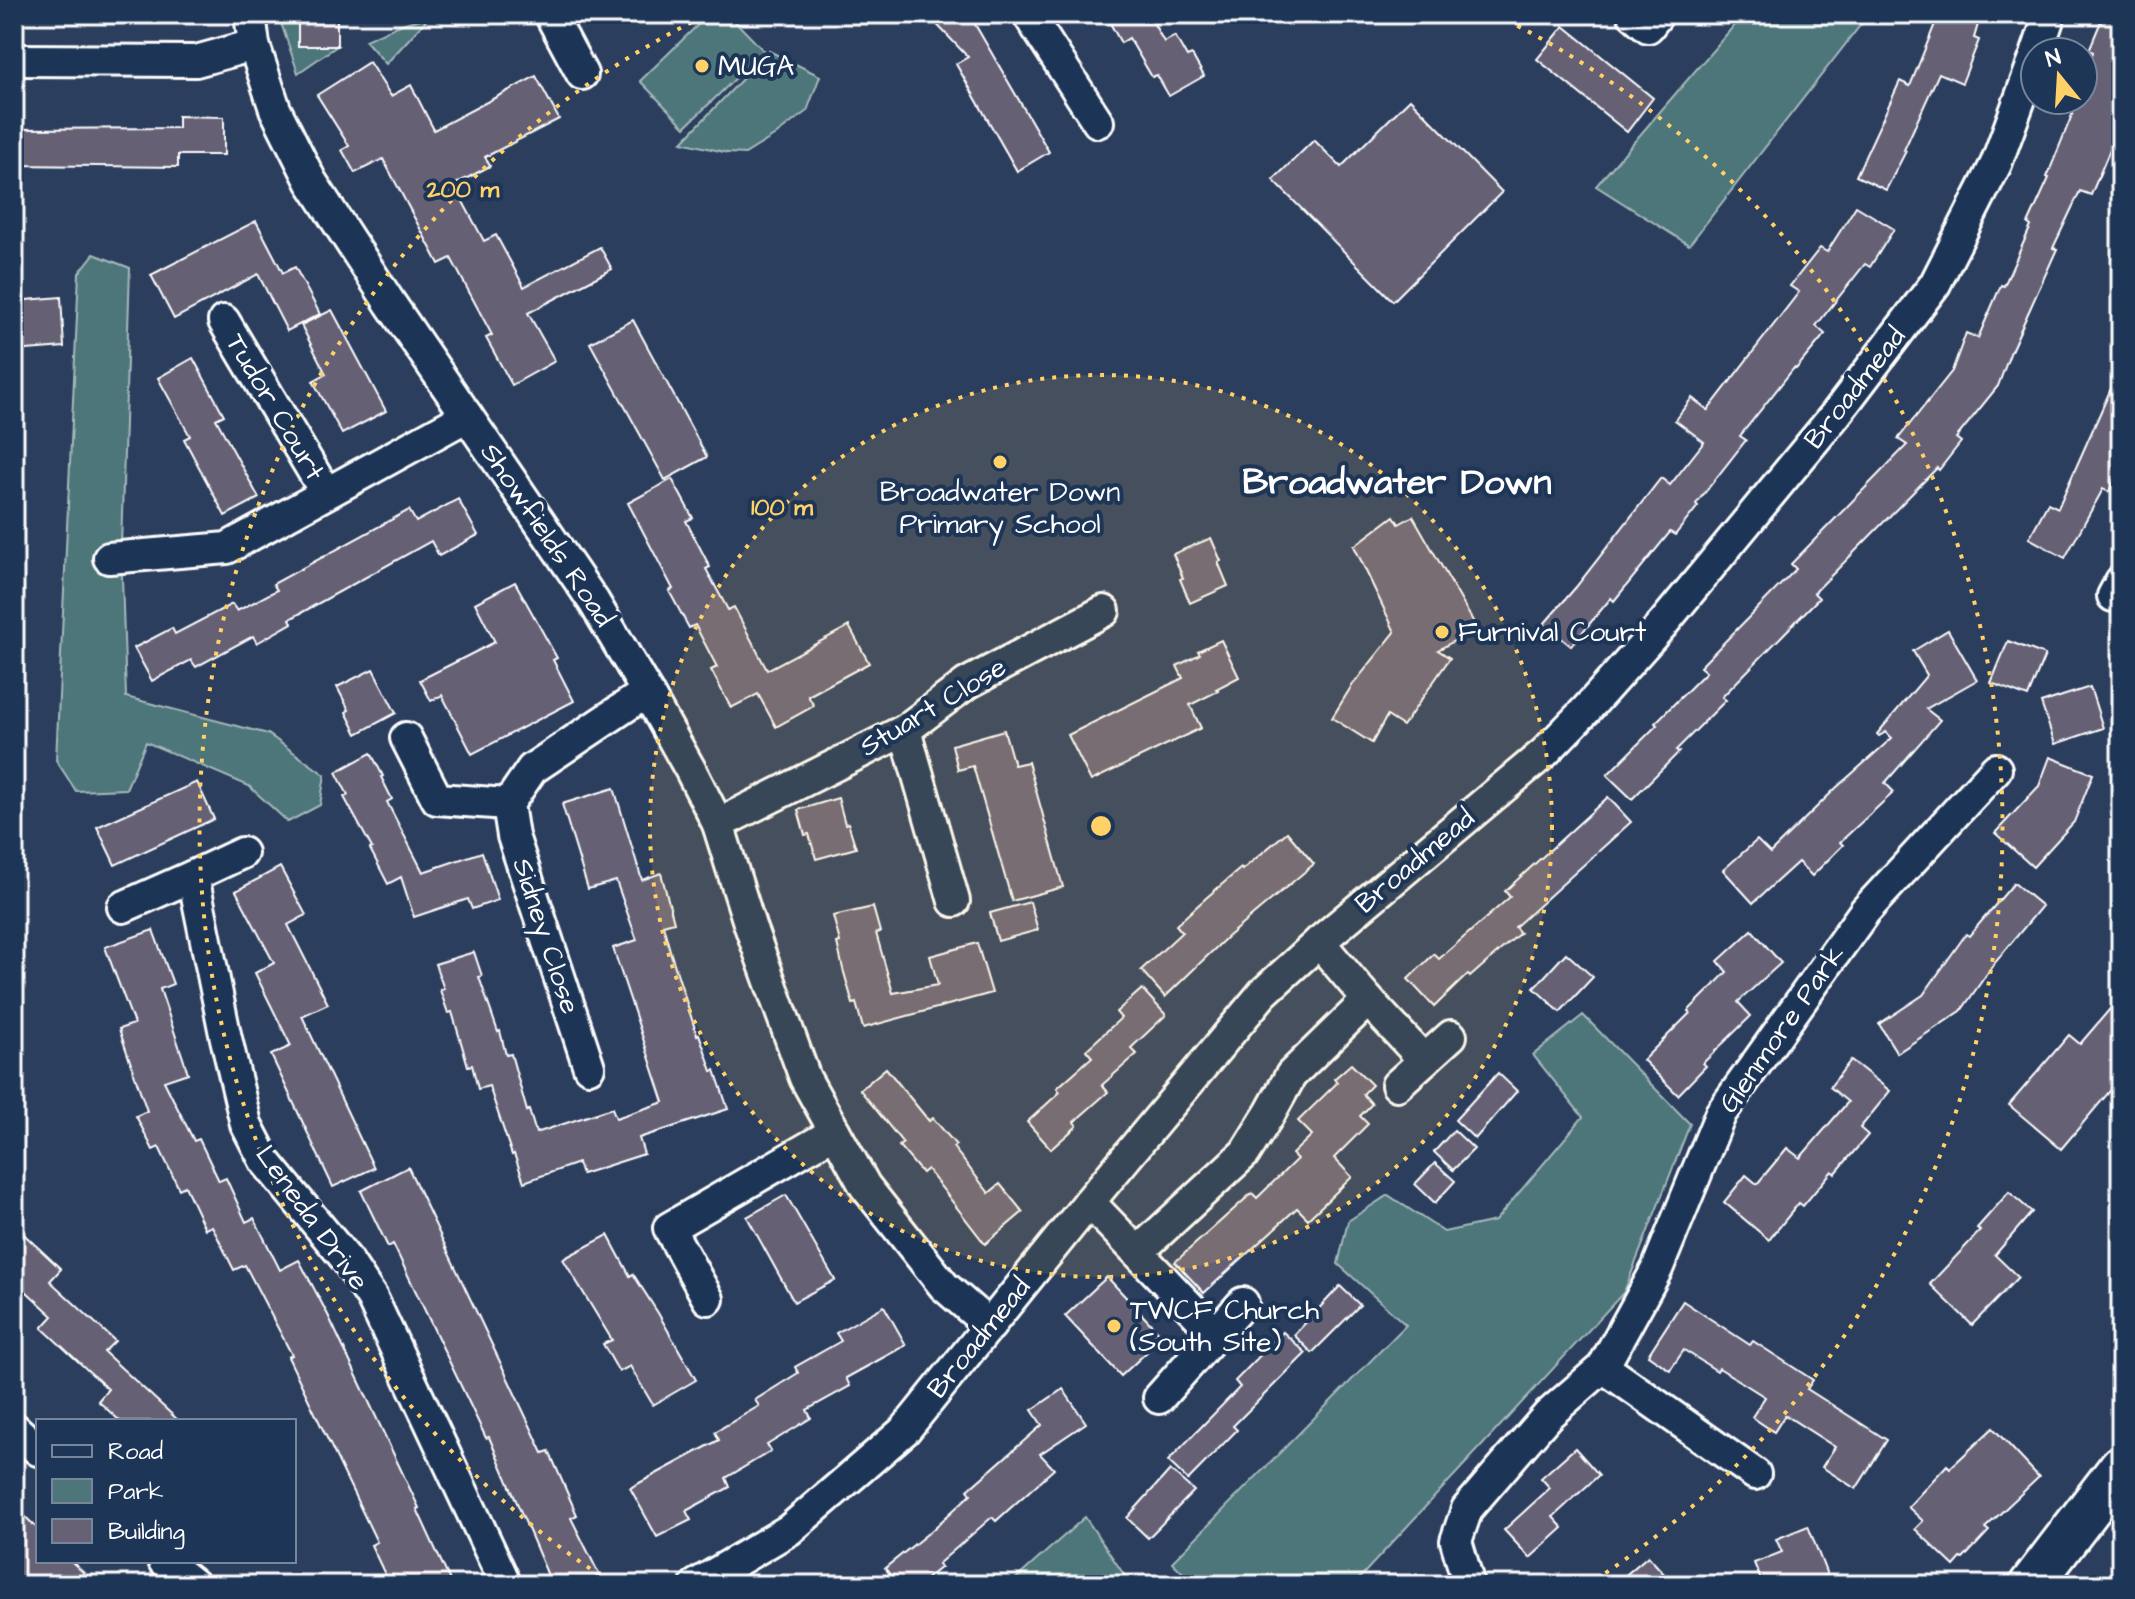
<svg xmlns="http://www.w3.org/2000/svg" width="2135" height="1599" viewBox="0 0 2135 1599" font-family="'Architects Daughter',sans-serif">
<style>
.green{fill:#4d767a;stroke:#a6babc;stroke-width:2}
.building{fill:#666175;stroke:#fff;stroke-width:2}
.lines{fill:none;stroke-linecap:round;stroke-linejoin:round}
.street-casing{stroke:#fff;stroke-width:36}
.secondary-casing{stroke:#fff;stroke-width:48}
.street{stroke:#1d3557;stroke-width:30}
.secondary{stroke:#1d3557;stroke-width:42}
.ring{fill:none;stroke:#ffd166;stroke-width:4;stroke-dasharray:4 8}
.poi-dot{fill:#ffd166;stroke:#1d3557;stroke-width:3}
.labels{text-anchor:middle;dominant-baseline:central;stroke-width:8;stroke-linejoin:round;paint-order:stroke}
.poi-label{font-size:28px;fill:#fff;stroke:#1d3557;text-anchor:start}
.street-label{font-size:28px;fill:#fff;stroke:#1d3557}
.district-label{font-size:36px;font-weight:bold;fill:#fff;stroke:#1d3557}
.centre{fill:#ffd166;stroke:#1d3557;stroke-width:4}
.ring-label{font-size:24px;text-anchor:middle;font-weight:bold;fill:#ffd166;stroke:#1d3557;stroke-width:8;stroke-linejoin:round;paint-order:stroke}
</style>
<rect width="100%" height="100%" fill="#2c3e5d"/>
<filter id="ink" filterUnits="userSpaceOnUse"><feTurbulence type="fractalNoise" baseFrequency=".0125" numOctaves="2"/><feDisplacementMap in="SourceGraphic" scale="16" xChannelSelector="R" yChannelSelector="G"/><feConvolveMatrix kernelMatrix="1 2 1 2 8 2 1 2 1" color-interpolation-filters="sRGB"/></filter>
<g filter="url(#ink)">
<g class="green">
<polygon points="278,14 298,14 298,46 337,46 298,73"/>
<polygon points="709,14 728,14 764,51 685,127 640,81"/>
<polygon points="1744,14 1869,14 1689,245 1596,186"/>
<polygon points="430,16 386,64 365,40 402,24"/>
<polygon points="769,51 820,76 807,111 774,136 745,154 728,153 682,142"/>
<polygon points="94,254 130,268 121,546 126,697 268,734 325,775 320,805 288,822 249,786 146,742 126,789 76,791 56,760 79,273"/>
<polygon points="1583,1015 1690,1124 1624,1292 1353,1585 1195,1585 1172,1562 1406,1325 1338,1264 1348,1221 1388,1195 1444,1232 1495,1221 1583,1117 1533,1055"/>
<polygon points="1085,1517 1131,1585 1009,1585"/>
</g>
<g class="building">
<rect x="298" y="14" width="39" height="32"/>
<polygon points="927,14 969,14 1049,152 1017,171 956,64 968,57"/>
<polygon points="1105,14 1171,14 1154,24 1164,42 1175,36 1187,57 1192,55 1204,76 1169,96 1157,75 1152,77 1129,38 1121,43"/>
<polygon points="1939,14 1981,14 1974,38 1979,40 1962,83 1939,73 1904,150 1906,151 1886,190 1856,176 1900,81 1910,86"/>
<polygon points="2104,14 2121,14 2121,123 2091,195 2080,191 2053,248 2057,249 2011,351 1998,386 1956,438 1961,442 1939,470 1937,468 1814,593 1819,598 1722,697 1726,700 1676,750 1679,752 1632,799 1607,775 1657,725 1655,723 1706,672 1700,667 1796,569 1791,564 1907,445 1898,439 1952,371 1966,333 1978,338 2001,285 2004,286 2031,226 2028,224 2049,178 2047,177 2078,100 2083,100 2083,78 2093,52 2089,50"/>
<polygon points="1564,26 1653,98 1627,132 1537,59"/>
<polygon points="369,62 391,96 411,85 434,130 536,76 559,119 485,157 490,166 454,185 484,241 496,235 524,287 600,247 612,269 528,313 555,361 512,385 486,338 492,335 451,258 439,264 383,159 355,173 342,150 349,146 317,95"/>
<polygon points="1410,99 1502,192 1393,301 1273,180 1314,140 1341,167"/>
<polygon points="178,116 224,117 224,155 178,155 178,167 14,165 14,129 178,128"/>
<polygon points="1856,206 1894,229 1870,267 1865,264 1816,326 1825,334 1796,369 1794,368 1740,436 1746,440 1696,504 1698,506 1675,535 1670,532 1614,601 1611,598 1571,646 1544,624 1576,587 1661,478 1670,485 1704,442 1675,420 1692,398 1708,410 1799,292 1790,286 1820,248 1827,252"/>
<polygon points="256,221 283,273 295,267 320,314 287,331 258,274 174,319 151,275"/>
<polygon points="61,297 64,347 14,351 14,301"/>
<polygon points="332,310 386,411 342,434 313,381 326,374 301,325"/>
<polygon points="633,320 707,457 665,480 590,343"/>
<polygon points="193,358 224,415 216,419 259,498 225,516 184,439 190,436 158,378"/>
<polygon points="2121,366 2121,466 2109,492 2103,489 2065,558 2029,538 2048,503 2058,508"/>
<polygon points="672,479 693,518 686,521 710,567 706,569 728,610 734,607 767,670 849,626 869,663 808,696 814,706 776,727 758,694 731,708 711,670 717,667 695,625 689,628 669,591 673,589 628,503"/>
<polygon points="458,499 478,535 439,556 431,541 290,619 292,623 257,643 253,636 196,667 191,660 152,681 134,648 172,628 175,634 232,604 237,611 277,590 273,584 409,510 416,522"/>
<polygon points="1394,516 1399,524 1413,516 1477,628 1438,650 1450,658 1403,726 1387,716 1372,743 1332,718 1351,687 1395,632 1354,546"/>
<polygon points="1211,538 1221,561 1218,562 1228,586 1190,603 1180,579 1183,578 1173,554"/>
<polygon points="515,582 557,658 553,660 574,701 472,754 442,695 431,701 420,680 495,642 475,603"/>
<polygon points="1948,630 1977,680 1926,709 1940,720 1885,783 1894,792 1840,842 1843,845 1812,876 1798,862 1753,903 1723,870 1757,840 1770,853 1836,788 1892,738 1886,732 1879,736 1877,734 1927,675 1913,651"/>
<polygon points="1221,640 1239,677 1216,689 1218,691 1190,705 1201,728 1091,781 1068,735 1183,678 1177,666 1200,654 1198,651"/>
<polygon points="2008,641 2045,655 2028,697 1991,683"/>
<polygon points="373,669 396,713 357,734 346,712 349,710 337,687"/>
<polygon points="2090,687 2103,728 2055,744 2041,703"/>
<polygon points="1004,730 1014,765 1028,762 1063,887 1012,901 973,766 958,770 952,745"/>
<polygon points="371,753 383,776 381,777 392,799 387,802 423,872 482,852 498,900 472,909 468,899 414,917 401,877 388,884 370,849 372,848 344,797 348,795 336,772"/>
<polygon points="2050,757 2093,774 2074,822 2033,867 1995,833 2039,786"/>
<polygon points="197,782 214,819 115,865 97,827"/>
<polygon points="614,788 642,880 661,873 674,922 663,925 671,954 697,1035 699,1034 712,1071 715,1070 728,1109 639,1138 644,1154 582,1174 578,1163 524,1182 514,1154 512,1155 489,1086 478,1089 472,1065 468,1066 452,1012 448,1013 440,990 444,989 435,964 474,952 482,976 479,977 498,1032 500,1031 506,1055 511,1054 527,1111 529,1110 536,1133 612,1108 616,1118 664,1102 613,948 637,940 616,881 588,889 562,804"/>
<polygon points="1608,797 1631,822 1515,927 1520,933 1470,977 1468,974 1434,1007 1408,979 1434,954 1439,959 1510,897 1505,891"/>
<polygon points="838,798 845,824 848,823 856,848 816,859 809,834 805,835 798,810"/>
<polygon points="1287,832 1314,864 1227,937 1165,997 1141,970 1182,932 1176,925 1206,898 1241,868 1242,870"/>
<polygon points="280,867 306,915 288,925 328,1004 302,1016 374,1168 333,1187 271,1055 291,1046 255,973 274,963 236,891"/>
<polygon points="2014,883 2042,906 1993,965 1961,1011 1897,1053 1879,1024 1923,995 1966,934 1969,936"/>
<polygon points="1030,902 1038,930 998,941 990,913"/>
<polygon points="873,907 880,932 876,933 893,993 938,985 930,956 977,943 992,993 863,1028 856,1003 853,1004 843,969 837,943 840,942 833,916"/>
<polygon points="153,930 173,984 160,989 188,1073 164,1081 194,1141 199,1139 219,1181 226,1178 246,1222 254,1218 280,1270 299,1260 328,1315 419,1508 417,1509 452,1585 390,1585 371,1545 377,1542 288,1357 292,1355 245,1265 234,1270 212,1226 205,1229 185,1186 179,1189 159,1147 153,1150 136,1116 147,1111 119,1029 134,1024 105,947"/>
<polygon points="1752,930 1781,963 1738,1002 1751,1016 1703,1063 1706,1066 1678,1095 1643,1060 1690,1013 1688,1011 1727,972 1718,961"/>
<polygon points="1566,953 1593,977 1560,1012 1534,988"/>
<polygon points="1142,989 1166,1015 1131,1048 1137,1054 1102,1085 1108,1092 1074,1122 1077,1126 1051,1149 1027,1122 1060,1092 1057,1088 1092,1057 1086,1050 1121,1018 1116,1012"/>
<polygon points="2121,996 2121,1078 2061,1149 2009,1105 2069,1035 2080,1044"/>
<polygon points="1851,1060 1890,1091 1860,1128 1868,1135 1835,1174 1832,1171 1803,1206 1799,1203 1769,1240 1724,1202 1746,1175 1757,1184 1787,1148 1800,1158 1848,1102 1830,1087"/>
<polygon points="1351,1064 1372,1085 1363,1094 1372,1104 1360,1116 1368,1124 1334,1158 1352,1177 1308,1219 1297,1208 1204,1293 1175,1262 1252,1193 1257,1198 1297,1159 1292,1154 1312,1135 1298,1121 1337,1083 1334,1079"/>
<polygon points="886,1068 929,1121 933,1118 956,1145 953,1147 989,1193 1000,1184 1023,1212 985,1244 927,1169 922,1173 899,1146 903,1143 860,1090"/>
<polygon points="1498,1073 1517,1091 1475,1139 1455,1120"/>
<polygon points="1454,1130 1474,1149 1453,1170 1434,1152"/>
<polygon points="1435,1163 1455,1181 1435,1203 1415,1184"/>
<polygon points="408,1167 543,1453 549,1451 577,1515 571,1518 600,1576 581,1585 552,1585 489,1437 486,1438 393,1244 388,1247 361,1191"/>
<polygon points="2009,1192 2032,1212 1995,1255 2018,1277 1972,1325 1930,1284 1980,1231 1977,1228"/>
<polygon points="786,1195 835,1280 794,1302 747,1217"/>
<polygon points="14,1225 61,1269 50,1281 115,1341 104,1352 179,1421 120,1421 98,1401 108,1389 42,1328 53,1316 14,1280"/>
<polygon points="608,1235 630,1276 633,1274 658,1313 696,1380 653,1405 630,1366 619,1372 603,1344 612,1340 563,1259"/>
<polygon points="1107,1277 1163,1337 1121,1376 1065,1316"/>
<polygon points="1340,1286 1360,1305 1312,1353 1294,1335"/>
<polygon points="1683,1301 1750,1345 1753,1341 1813,1380 1807,1389 1887,1440 1856,1489 1822,1467 1835,1447 1785,1415 1774,1432 1752,1417 1765,1397 1719,1368 1717,1371 1684,1350 1670,1370 1648,1355"/>
<polygon points="884,1306 906,1345 846,1378 850,1386 807,1410 811,1418 767,1445 771,1451 726,1478 730,1487 686,1511 691,1520 657,1537 630,1488 719,1440 715,1432 759,1406 755,1400 798,1373 795,1367 841,1341 836,1333"/>
<polygon points="1283,1332 1306,1353 1233,1426 1237,1430 1188,1480 1168,1461 1240,1387 1235,1381"/>
<polygon points="1063,1389 1086,1423 1040,1454 1054,1469 996,1521 992,1517 938,1564 941,1567 919,1585 898,1585 885,1568 932,1530 971,1494 968,1490 1042,1425 1032,1410"/>
<polygon points="1993,1428 2039,1477 1985,1528 1989,1531 1963,1559 1961,1558 1954,1566 1915,1529 1923,1521 1908,1507 1947,1465 1950,1468"/>
<polygon points="1575,1448 1599,1475 1553,1517 1563,1528 1530,1558 1504,1530 1550,1488 1541,1478"/>
<polygon points="1170,1470 1194,1491 1148,1538 1127,1518"/>
<polygon points="14,1506 38,1529 38,1561 71,1561 84,1573 72,1585 14,1585"/>
<polygon points="1808,1526 1827,1575 1802,1585 1763,1585 1754,1563 1782,1552 1776,1539"/>
<polygon points="1648,1556 1674,1585 1614,1585"/>
</g>
<g class="lines">
<g class="street-casing">
<g id="street">
<polyline points="250,14 254,45 275,109 311,181 390,303 594,602 647,692 691,771 718,824 750,926 805,1078 865,1186 944,1286 990,1326"/>
<polyline points="550,14 582,74"/>
<polyline points="1028,14 1098,122"/>
<polyline points="1633,14 1648,27 1658,14"/>
<polyline points="2037,52 2050,14"/>
<polyline points="14,60 196,61 254,45"/>
<polyline points="224,321 326,493"/>
<polyline points="109,558 227,548 467,416"/>
<polyline points="2113,596 2121,581"/>
<polyline points="905,730 954,901"/>
<polyline points="406,738 437,799 508,804"/>
<polyline points="718,824 905,730 966,684 1104,611"/>
<polyline points="193,876 242,853"/>
<polyline points="123,907 193,876 225,1034 246,1124 265,1161 347,1260 372,1298 506,1585"/>
<polyline points="1319,942 1368,1000 1424,1060"/>
<polyline points="589,1067 513,836 508,804 532,769 647,692"/>
<polyline points="1397,1085 1451,1036"/>
<polyline points="1089,1202 1215,1333"/>
<polyline points="1138,1252 1245,1153 1270,1113 1291,1075 1368,1000"/>
<polyline points="708,1299 669,1228 835,1132"/>
<polyline points="1603,1367 1755,1474"/>
<polyline points="1159,1398 1243,1303"/>
<polyline points="14,1428 38,1450"/>
<polyline points="164,1561 194,1585"/>
<polyline points="696,1585 789,1530 905,1430 1089,1202 1263,993 1319,942 1544,753 1586,710 1662,625 1836,414 1935,284 1996,164 2035,58"/>
<polyline points="1469,1585 1456,1541 1467,1509 1548,1415 1603,1367 1657,1269 1721,1113 1865,911 1996,769"/>
</g>
</g>
<g class="secondary-casing">
<polyline id="secondary" points="2031,1585 2121,1467"/>
</g>
<use href="#street" class="street"/>
<use href="#secondary" class="secondary"/>
</g>
</g>
<circle cx="1101" cy="826" r="451" fill="#ffd166" fill-opacity=".12"/>
<g class="ring">
<circle cx="1101" cy="826" r="451"/>
<path d="M610 1582A902 902 0 0 1 706 15M1496 15A902 902 0 0 1 1592 1582"/>
</g>
<g class="poi-dot">
<circle cx="702" cy="66" r="8"/>
<circle cx="1000" cy="462" r="8"/>
<circle cx="1442" cy="632" r="8"/>
<circle cx="1114" cy="1326" r="8"/>
</g>
<g class="labels">
<g class="poi-label">
<text x="718" y="66">MUGA</text>
<text x="1000" y="492" text-anchor="middle">Broadwater Down<tspan x="1000" dy="32">Primary School</tspan></text>
<text x="1458" y="632">Furnival Court</text>
<text x="1130" y="1310">TWCF Church<tspan x="1130" dy="32">(South Site)</tspan></text>
</g>
<g class="street-label">
<text transform="translate(1855 388) rotate(-52)">Broadmead</text>
<text transform="translate(275 407) rotate(59)">Tudor Court</text>
<text transform="translate(547 535) rotate(56)">Showfields Road</text>
<text transform="translate(933 707) rotate(-31)">Stuart Close</text>
<text transform="translate(1415 861) rotate(-40)">Broadmead</text>
<text transform="translate(546 936) rotate(72)">Sidney Close</text>
<text transform="translate(1782 1029) rotate(-55)">Glenmore Park</text>
<text transform="translate(312 1218) rotate(54)">Leneda Drive</text>
<text transform="translate(979 1338) rotate(-51)">Broadmead</text>
</g>
<g class="district-label">
<text x="1397" y="482">Broadwater Down</text>
</g>
</g>
<circle cx="1101" cy="826" r="12" class="centre"/>
<g class="ring-label">
<text x="463" y="197">200 m</text>
<text x="782" y="515">100 m</text>
</g>
<rect width="2135" height="1599" fill="none" stroke="#1d3557" stroke-width="48"/>
<rect x="24" y="24" width="2087" height="1551" fill="none" stroke="#fff" stroke-width="3" filter="url(#ink)"/>
<rect x="36" y="1419" width="260" height="144" fill="#1d3557" stroke="#77869a" stroke-width="2"/>
<rect x="52" y="1445" width="40" height="12" fill="#1d3557" stroke="#77869a" stroke-width="2"/>
<text x="108" y="1459" font-size="24" fill="#ffffff">Road</text>
<rect x="52" y="1479" width="40" height="24" fill="#4d767a" stroke="#77869a" stroke-width="2"/>
<text x="108" y="1499" font-size="24" fill="#ffffff">Park</text>
<rect x="52" y="1519" width="40" height="24" fill="#666175" stroke="#77869a" stroke-width="2"/>
<text x="108" y="1539" font-size="24" fill="#ffffff">Building</text>
<g transform="translate(2059 76) rotate(342)"><circle r="38" fill="#1d3557" stroke="#77869a" stroke-width="2"/>
<path d="M0-6L14 30L0 20L-14 30Z" fill="#ffd166"/>
<text y="-12" font-size="22" font-weight="bold" text-anchor="middle" fill="#ffffff">N</text>
</g>
</svg>
